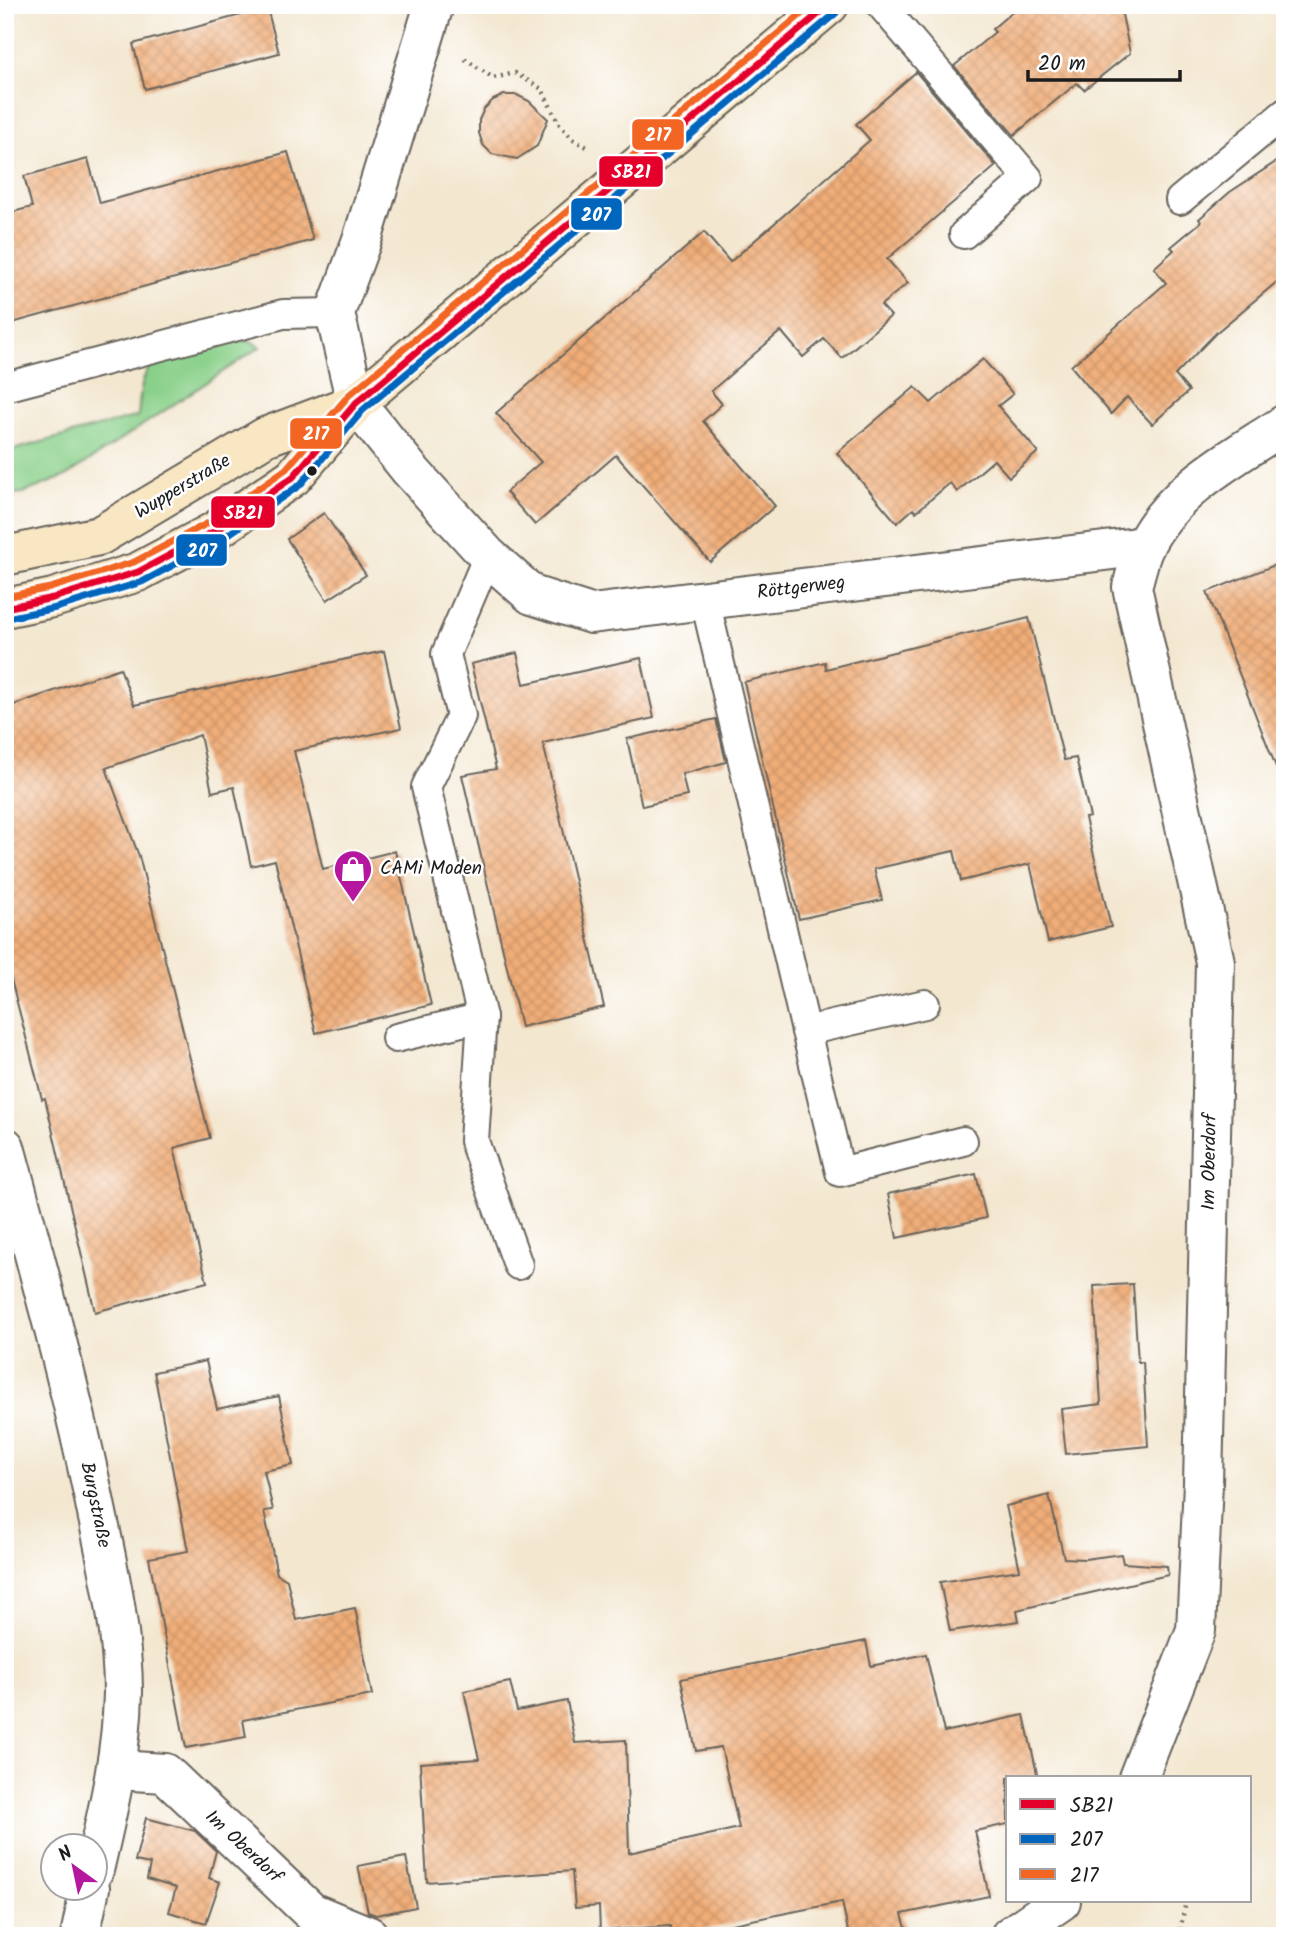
<svg xmlns="http://www.w3.org/2000/svg" width="1290" height="1941" viewBox="0 0 1290 1941" font-family="Kalam,sans-serif">
<style>
.green{fill:#8ad08a;stroke:#537653;stroke-width:2}
.building{fill:url(#building-cross-hatch)}
.lines{fill:none;stroke-linecap:round;stroke-linejoin:round}
.lane-casing{stroke:#67635b;stroke-width:32}
.street-casing{stroke:#67635b;stroke-width:42}
.secondary-casing{stroke:#67635b;stroke-width:42}
.path{stroke:#67635b;stroke-width:4.5;stroke-dasharray:2 5;stroke-linecap:butt}
.lane{stroke:#fff;stroke-width:28}
.street{stroke:#fff;stroke-width:38}
.secondary{stroke:#f9e7c3;stroke-width:38}
.bus-1-casing{stroke:#fff;stroke-width:12}
.bus-2-casing{stroke:#fff;stroke-width:12}
.bus-3-casing{stroke:#fff;stroke-width:12}
.bus-1{stroke:#e4002b;stroke-width:7}
.bus-2{stroke:#0065bd;stroke-width:7}
.bus-3{stroke:#f26522;stroke-width:7}
.bus-dot{fill:#1c1c1c;stroke:#fff;stroke-width:2.5}
.labels{text-anchor:middle;dominant-baseline:central;stroke-width:5;stroke-linejoin:round;paint-order:stroke}
.street-label{font-size:19px;fill:#1c1c1c;stroke:#fff}
.poi-label{font-size:19px;fill:#1c1c1c;stroke:#fff;text-anchor:start}
.line-badge{stroke:#fff;stroke-width:2.5}
.badge-label{font-size:19px;text-anchor:middle;font-weight:bold;fill:#fff}
</style>
<defs>
<pattern id="building-cross-hatch" width="8" height="8" patternUnits="userSpaceOnUse" patternTransform="scale(1.75)"><rect width="8" height="8" fill="#f0ad78"/><path d="M0 0l8 8M0 8l8-8" fill="none" stroke="#cd9467"/></pattern>
</defs>
<rect width="100%" height="100%" fill="#fff"/>
<filter id="ink" filterUnits="userSpaceOnUse"><feTurbulence type="fractalNoise" baseFrequency=".0143" numOctaves="2"/><feDisplacementMap in="SourceGraphic" scale="14" xChannelSelector="R" yChannelSelector="G"/><feConvolveMatrix kernelMatrix="1 2 1 2 8 2 1 2 1" color-interpolation-filters="sRGB"/></filter>
<filter id="wash" filterUnits="userSpaceOnUse"><feTurbulence type="fractalNoise" baseFrequency=".00686" numOctaves="4" result="noise"/><feDisplacementMap in="SourceGraphic" scale="28" xChannelSelector="R" yChannelSelector="G"/><feGaussianBlur stdDeviation="1.57" result="paint"/><feColorMatrix in="noise" values="0 0 0 0 0 0 0 0 0 0 0 0 0 0 0 0 0 1.4 0 .05"/><feComposite in="paint" operator="in"/></filter>
<g filter="url(#wash)">
<rect width="100%" height="100%" fill="#f3e7d0"/>
<path class="green" d="M236,340L252,342L260,347L66,476L23,493L5,495V452L138,416C140,400 140,377 152,364C164,351 217,344 236,340Z"/>
<g id="blocks">
<g class="building">
<polygon points="1020,5 1120,5 1130,53 1084,90 1077,83 1014,135 954,66 995,32 992,29"/>
<polygon points="267,8 279,53 145,89 133,44"/>
<polygon points="916,72 996,166 887,259 908,283 881,305 891,316 842,358 824,339 803,357 781,331 711,391 722,404 703,421 775,506 710,562 616,455 535,525 506,492 541,462 496,413 704,232 730,262 870,140 856,124"/>
<polygon points="504,95 517,95 529,101 548,119 537,146 517,159 492,154 483,145 479,133 479,120 484,109 493,100"/>
<polygon points="288,152 313,240 5,325 5,214 32,207 24,176 88,159 100,203"/>
<polygon points="1285,156 1285,275 1217,332 1175,375 1189,391 1152,424 1127,397 1111,414 1071,366 1166,283 1154,268 1174,250 1171,247 1201,222 1199,219 1230,192"/>
<polygon points="983,359 1013,394 998,406 1038,452 1009,477 994,460 957,492 950,483 916,512 913,509 897,523 837,453 915,387 931,403"/>
<polygon points="324,513 366,575 327,600 287,539"/>
<polygon points="1285,561 1285,781 1282,782 1207,592"/>
<polygon points="1029,618 1064,760 1076,758 1090,817 1085,818 1111,927 1048,942 1030,864 961,881 954,851 874,869 882,900 799,919 744,682 825,662 826,669"/>
<polygon points="384,651 401,728 294,751 323,869 395,851 431,1005 316,1033 275,860 251,866 234,787 212,792 200,735 106,768 139,856 210,1138 174,1148 207,1282 95,1312 45,1098 42,1099 5,956 5,708 120,668 134,705"/>
<polygon points="517,653 524,684 641,658 654,718 543,743 604,1007 521,1027 462,775 496,769 471,664"/>
<polygon points="716,719 726,762 682,774 687,796 642,806 627,739"/>
<polygon points="976,1174 986,1218 897,1238 888,1194"/>
<polygon points="1133,1284 1138,1362 1143,1362 1148,1446 1066,1454 1061,1409 1101,1404 1094,1286"/>
<polygon points="206,1361 217,1409 279,1396 293,1465 264,1471 273,1510 264,1511 277,1574 287,1580 296,1620 355,1608 372,1695 243,1720 246,1737 186,1748 149,1558 188,1551 154,1372"/>
<polygon points="1049,1495 1064,1558 1085,1559 1121,1554 1123,1563 1167,1566 1168,1575 1017,1610 1019,1621 950,1631 940,1582 1020,1570 1006,1506"/>
<polygon points="866,1641 871,1666 926,1654 944,1732 1024,1715 1038,1778 1008,1778 1008,1824 975,1831 989,1896 902,1914 906,1928 876,1936 849,1936 842,1902 672,1936 670,1926 600,1931 599,1906 575,1908 572,1871 427,1882 420,1763 479,1759 464,1691 510,1682 517,1711 567,1701 575,1743 626,1740 629,1853 739,1828 721,1747 696,1751 681,1679"/>
<polygon points="146,1818 195,1831 216,1851 209,1878 220,1882 206,1923 169,1912 176,1888 147,1879 150,1864 135,1861"/>
<polygon points="406,1857 416,1907 376,1915 368,1912 358,1866"/>
</g>
</g>
</g>
<g filter="url(#ink)">
<use href="#blocks" fill-opacity="0" stroke="#67635b" stroke-width="2"/>
<g class="lines">
<g class="lane-casing">
<g id="lane">
<polyline points="881,5 1028,178 964,234"/>
<polyline points="1180,200 1285,113"/>
<polyline points="5,387 283,314 335,313"/>
<polyline points="705,600 806,1031 925,1004"/>
<polyline points="482,1017 474,1141 518,1265"/>
<polyline points="806,1031 840,1172 963,1141"/>
<polyline points="396,1038 482,1017 426,787 461,716 446,654 488,556"/>
</g>
</g>
<g class="street-casing">
<g id="street">
<polyline points="434,5 363,237 335,313 356,403 410,470 488,556 532,595 591,614 1145,546"/>
<path d="M5,1147C38,1269 72,1390 97,1513C109,1571 123,1632 123,1692C122,1753 108,1810 94,1870"/>
<polyline points="117,1770 165,1773 311,1912 369,1936"/>
<path d="M1138,1778L1196,1630L1203,1483L1215,962L1132,587C1136,573 1139,558 1145,545C1174,488 1233,458 1285,424"/>
<polyline points="80,1936 90,1888"/>
<polyline points="1010,1936 1061,1901"/>
</g>
</g>
<g class="secondary-casing">
<g id="secondary">
<polyline points="5,556 99,536 265,437 353,404"/>
<polyline points="5,608 53,598 138,572 215,531 293,477 356,403 829,5"/>
</g>
</g>
<g class="path">
<polyline points="465,59 493,78 515,73 542,89 558,122 572,139 589,148"/>
<polyline points="1179,1936 1186,1901"/>
</g>
<use href="#lane" class="lane"/>
<use href="#street" class="street"/>
<use href="#secondary" class="secondary"/>
<g class="bus-1-casing">
<polyline id="bus-1" points="5,608 53,598 138,572 215,531 293,477 356,403 829,5"/>
</g>
<g class="bus-2-casing">
<polyline id="bus-2" points="7,618 56,608 142,582 220,540 300,485 363,410 836,13"/>
</g>
<g class="bus-3-casing">
<polyline id="bus-3" points="5,597 50,588 134,562 210,522 286,469 349,395 812,5"/>
</g>
<use href="#bus-1" class="bus-1"/>
<use href="#bus-2" class="bus-2"/>
<use href="#bus-3" class="bus-3"/>
</g>
</g>
<defs>
<g id="shop-pin" transform="scale(2.0125)"><path d="M0 17L-7.5 6A9.5 9.5 0 1 1 7.5 6Z" fill="#b5179e" stroke="#fff"/><path d="M-5-2.5h2.3a2.7 3.5 0 0 1 5.4 0H5L5.5 6h-11ZM-1.5-2.5h3a1.5 2.3 0 0 0-3 0Z" fill="#fff"/></g>
</defs>
<g fill-rule="evenodd">
<use href="#shop-pin" x="353" y="869"/>
</g>
<circle class="bus-dot" cx="312" cy="471" r="6"/>
<g class="labels">
<g class="street-label">
<text transform="translate(183 487) rotate(-31)">Wupperstraße</text>
<text transform="translate(801 588) rotate(-7)">Röttgerweg</text>
<text transform="translate(1210 1162) rotate(-89)">Im Oberdorf</text>
<text transform="translate(95 1505) rotate(78)">Burgstraße</text>
<text transform="translate(243 1847) rotate(43)">Im Oberdorf</text>
</g>
<g class="poi-label">
<text x="380" y="869">CAMi Moden</text>
</g>
</g>
<g class="line-badge">
<rect x="631" y="118" width="54" height="33" rx="7" fill="#f26522"/>
<rect x="598" y="155" width="66" height="33" rx="7" fill="#e4002b"/>
<rect x="570" y="197" width="53" height="34" rx="7" fill="#0065bd"/>
<rect x="289" y="417" width="54" height="33" rx="7" fill="#f26522"/>
<rect x="210" y="495" width="66" height="34" rx="7" fill="#e4002b"/>
<rect x="175" y="533" width="53" height="34" rx="7" fill="#0065bd"/>
</g>
<g class="badge-label">
<text x="658" y="141">217</text>
<text x="631" y="178">SB21</text>
<text x="596" y="221">207</text>
<text x="316" y="440">217</text>
<text x="243" y="519">SB21</text>
<text x="202" y="557">207</text>
</g>
<rect width="1290" height="1941" fill="none" stroke="#fff" stroke-width="28"/>
<rect x="1006" y="1776" width="245" height="126" fill="#ffffff" stroke="#a4a4a4" stroke-width="2"/>
<rect x="1020" y="1799" width="35" height="10" fill="#e4002b" stroke="#a4a4a4" stroke-width="2"/>
<text x="1070" y="1812" font-size="21" fill="#1c1c1c">SB21</text>
<rect x="1020" y="1834" width="35" height="10" fill="#0065bd" stroke="#a4a4a4" stroke-width="2"/>
<text x="1070" y="1846" font-size="21" fill="#1c1c1c">207</text>
<rect x="1020" y="1869" width="35" height="10" fill="#f26522" stroke="#a4a4a4" stroke-width="2"/>
<text x="1070" y="1882" font-size="21" fill="#1c1c1c">217</text>
<g transform="translate(74 1867) rotate(327)"><circle r="33" fill="#ffffff" stroke="#a4a4a4" stroke-width="2"/>
<path d="M0-5L12 26L0 18L-12 26Z" fill="#b5179e"/>
<text y="-10" font-size="19" font-weight="bold" text-anchor="middle" fill="#1c1c1c">N</text>
</g>
<path d="M1028 70v10h152v-10" fill="none" stroke="#1c1c1c" stroke-width="3.5"/>
<text x="1038" y="70" font-size="21" fill="#1c1c1c" stroke="#ffffff" stroke-width="5" paint-order="stroke">20 m</text>
</svg>
